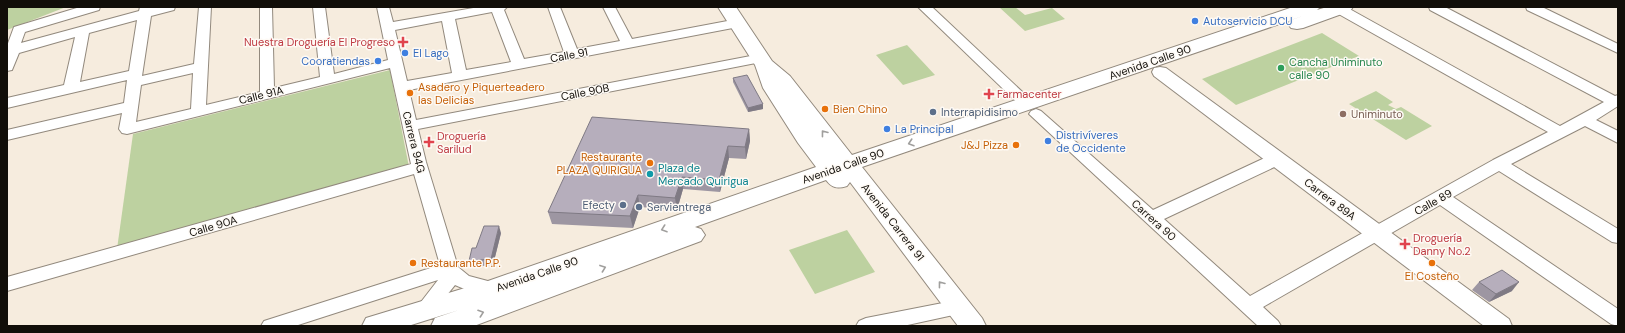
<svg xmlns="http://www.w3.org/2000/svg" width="1625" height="333" viewBox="0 0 1625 333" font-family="'DM Sans',sans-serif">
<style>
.green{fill:#bdd1a0}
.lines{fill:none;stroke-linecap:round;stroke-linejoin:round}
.minor-casing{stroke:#92897d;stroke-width:2}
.tertiary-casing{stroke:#92897d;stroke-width:2}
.secondary-casing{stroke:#92897d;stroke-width:2}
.minor{fill:#fff;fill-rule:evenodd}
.tertiary{fill:#fff;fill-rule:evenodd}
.secondary{fill:#fff;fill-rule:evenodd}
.wall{fill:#9d96a2}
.shaded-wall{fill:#7f7a84}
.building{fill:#b6aebc;stroke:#7f7a84}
.oneway{stroke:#a09f9d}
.shop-dot{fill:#3f7fe0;stroke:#fefaf5;stroke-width:1.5}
.health-dot{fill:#e0444e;stroke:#fefaf5;stroke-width:1.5}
.leisure-dot{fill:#2e9e5b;stroke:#fefaf5;stroke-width:1.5}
.food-dot{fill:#e8710a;stroke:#fefaf5;stroke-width:1.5}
.service-dot{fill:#5c6f8a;stroke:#fefaf5;stroke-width:1.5}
.education-dot{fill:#8d6e63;stroke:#fefaf5;stroke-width:1.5}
.culture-dot{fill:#0f9aa8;stroke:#fefaf5;stroke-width:1.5}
.labels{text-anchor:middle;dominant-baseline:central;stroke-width:3;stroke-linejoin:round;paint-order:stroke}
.shop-label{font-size:11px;fill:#366cbe;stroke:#fefaf5;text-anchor:start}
.health-label{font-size:11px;fill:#be3a42;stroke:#fefaf5;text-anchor:start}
.street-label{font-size:11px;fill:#110e09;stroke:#fefaf5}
.leisure-label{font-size:11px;fill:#27864d;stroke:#fefaf5;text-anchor:start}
.food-label{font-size:11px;fill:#c56008;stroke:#fefaf5;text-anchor:start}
.service-label{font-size:11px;fill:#4e5e75;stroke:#fefaf5;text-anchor:start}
.education-label{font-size:11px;fill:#785e54;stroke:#fefaf5;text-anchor:start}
.culture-label{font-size:11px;fill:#0d838f;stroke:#fefaf5;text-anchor:start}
</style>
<rect width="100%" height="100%" fill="#f6ecde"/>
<g class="green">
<polygon points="7,7 66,7 7,30"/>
<polygon points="999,7 1015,7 1025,15 1052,8 1065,19 1025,31"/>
<polygon points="1322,33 1359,56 1236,105 1202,79"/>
<polygon points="907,45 935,75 903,85 876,55"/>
<polygon points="390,70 409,167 117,249 133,134"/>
<polygon points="1376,91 1393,102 1388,105 1396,109 1401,107 1432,126 1406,140 1349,104"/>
<polygon points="847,230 875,272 815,294 789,250"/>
</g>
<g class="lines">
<g class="minor-casing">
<g id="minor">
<path d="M80,7H100L99,10L25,32L21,43L139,11L140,7H175L174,10L151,16L142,76L194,64L199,7H211L206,105L260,92V7H272L274,88L320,77L313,7H325L334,74L388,60L377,7H389L393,22L479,7H507L504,10L524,59L564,52L548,7H560L577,49L620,41L603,7H615L632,39L738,19L743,20L745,23L743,26L738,27L409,90L416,120L761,54L766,55L768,58L766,61L761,62L418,129L426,162L458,267L469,276L499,284L502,289L499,294C486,298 468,291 455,285L430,316L423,319L416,316L414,311L438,280L295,326H261L264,321L440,265L414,174L7,291V277L411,164L390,68L127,134L122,133L119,129L122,113L7,140V130L124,103L127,80L7,108V98L64,85L75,37L19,53L12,70L7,71V46L14,27ZM492,12L511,62L466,70L455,19ZM137,20L129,71L80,82L89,33ZM442,21L452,73L407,81L395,30ZM193,73L191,109L136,122L141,85Z"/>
<polygon points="918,7 932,7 1032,101 1034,104 1032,107 1027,109 1022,107"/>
<polygon points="1335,7 1346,7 1560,126 1604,102 1430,10 1429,7 1445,7 1615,96 1618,95 1618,106 1596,120 1618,131 1618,143 1585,126 1511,164 1618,229 1618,243 1612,242 1499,171 1453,197 1618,309 1618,326 1611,324 1440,205 1263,307 1278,321 1281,326 1258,326 1029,114 1031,111 1036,109 1041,111 1153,210 1271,155 1277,154 1283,155 1285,159 1283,163 1164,219 1250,296 1493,160 1548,132 1335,12 1334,9"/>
<polygon points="1526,7 1542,7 1618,44 1618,53 1527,10"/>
<polygon points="958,300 965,302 967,307 965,312 958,314 903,326 856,326 859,321 866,318"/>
</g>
</g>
<g class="tertiary-casing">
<polygon id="tertiary" points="1160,67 1166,68 1509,319 1512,326 1484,326 1154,76 1152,72 1154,68"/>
</g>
<g class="secondary-casing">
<path id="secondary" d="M718,7H736L772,61L790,76L852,155L1293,7H1320L1317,10L1327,7H1353L1350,11L1303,28L1297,29L1291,28L1288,24L1291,20L1303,16L862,167L982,318L986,326H958L850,182L847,186C837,189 832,188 826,180L695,227L701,229L705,235L701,241L474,326H431L435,318L459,310L408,326H362L366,318L488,281L816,167L798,143L763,88L755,65Z"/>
</g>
<use href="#minor" class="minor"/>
<use href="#tertiary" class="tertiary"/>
<use href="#secondary" class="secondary"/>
</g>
<g class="wall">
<polygon points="733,78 763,109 748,112 733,82"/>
<polygon points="749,129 750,141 746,159 729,158 720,192 683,189 677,210 640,207 633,228 552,224 548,212"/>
<polygon points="501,233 493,265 472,267 469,261 476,248"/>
<polygon points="1479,282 1512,291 1489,302 1472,290"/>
</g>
<g class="shaded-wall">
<polygon points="763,104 763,109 748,112 748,108"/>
<polygon points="749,129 750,141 746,159 745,147"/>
<polygon points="728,146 729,158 720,192 719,180"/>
<polygon points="682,177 683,189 677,210 675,198"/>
<polygon points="638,195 640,207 633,228 630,216"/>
<polygon points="499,226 501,233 493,265 491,259"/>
<polygon points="1519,282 1512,291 1489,302 1496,294"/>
</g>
<g class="building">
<polygon points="747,75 763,104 748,108 733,78"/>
<polygon points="592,117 749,129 745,147 728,146 719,180 682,177 675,198 638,195 630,216 548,212"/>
<polygon points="484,226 499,226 491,259 469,261 472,248 476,248"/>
<polygon points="1502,270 1519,282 1496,294 1479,282"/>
</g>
<defs><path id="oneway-chevron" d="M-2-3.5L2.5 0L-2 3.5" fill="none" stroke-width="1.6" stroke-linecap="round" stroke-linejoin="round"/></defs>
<g class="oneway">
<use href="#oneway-chevron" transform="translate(824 133) rotate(-128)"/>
<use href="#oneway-chevron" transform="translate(911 143) rotate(162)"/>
<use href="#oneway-chevron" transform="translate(664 229) rotate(161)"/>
<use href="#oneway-chevron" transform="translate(603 268) rotate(-20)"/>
<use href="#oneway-chevron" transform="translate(941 284) rotate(-128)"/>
<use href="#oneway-chevron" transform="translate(481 313) rotate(-19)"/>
</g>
<g class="shop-dot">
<circle cx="1195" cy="21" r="4"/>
<circle cx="405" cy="53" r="4"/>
<circle cx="378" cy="61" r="4"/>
<circle cx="887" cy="129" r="4"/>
<circle cx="1048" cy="141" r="4"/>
</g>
<g class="health-dot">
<path d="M401 36h4v4h4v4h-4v4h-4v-4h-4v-4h4z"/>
<path d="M987 88h4v4h4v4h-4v4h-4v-4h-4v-4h4z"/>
<path d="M427 136h4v4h4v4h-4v4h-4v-4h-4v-4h4z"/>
<path d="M1403 238h4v4h4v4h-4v4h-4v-4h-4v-4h4z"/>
</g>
<circle class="leisure-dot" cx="1281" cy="68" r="4"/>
<g class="food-dot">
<circle cx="410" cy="93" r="4"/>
<circle cx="825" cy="109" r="4"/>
<circle cx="1016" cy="145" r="4"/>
<circle cx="650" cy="163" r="4"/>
<circle cx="413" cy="263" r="4"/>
<circle cx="1432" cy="263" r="4"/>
</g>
<g class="service-dot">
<circle cx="933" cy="112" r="4"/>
<circle cx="623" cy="205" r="4"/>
<circle cx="639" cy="207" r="4"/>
</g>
<circle class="education-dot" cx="1343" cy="114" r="4"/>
<circle class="culture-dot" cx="650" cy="174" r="4"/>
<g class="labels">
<g class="shop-label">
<text x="1203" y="21">Autoservicio DCU</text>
<text x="413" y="53">El Lago</text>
<text x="370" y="61" text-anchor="end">Cooratiendas</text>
<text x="895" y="129">La Principal</text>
<text x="1056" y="135">Distrivíveres<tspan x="1056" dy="13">de Occidente</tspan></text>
</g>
<g class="health-label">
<text x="395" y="42" text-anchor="end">Nuestra Droguería El Progreso</text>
<text x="997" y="94">Farmacenter</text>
<text x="437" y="136">Droguería<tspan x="437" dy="13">Sarilud</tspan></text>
<text x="1413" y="238">Droguería<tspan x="1413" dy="13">Danny No.2</tspan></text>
</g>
<g class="street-label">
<text transform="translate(569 55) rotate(-11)">Calle 91</text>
<text transform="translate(1150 62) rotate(-19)">Avenida Calle 90</text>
<text transform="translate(585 92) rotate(-11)">Calle 90B</text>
<text transform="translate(261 95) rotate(-14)">Calle 91A</text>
<text transform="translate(414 142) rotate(76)">Carrera 94G</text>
<text transform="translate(843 166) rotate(-19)">Avenida Calle 90</text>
<text transform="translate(1330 199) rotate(37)">Carrera 89A</text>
<text transform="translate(1433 202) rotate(-29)">Calle 89</text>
<text transform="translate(1154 220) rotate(42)">Carrera 90</text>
<text transform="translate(893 222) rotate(52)">Avenida Carrera 91</text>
<text transform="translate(213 226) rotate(-16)">Calle 90A</text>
<text transform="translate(537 274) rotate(-19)">Avenida Calle 90</text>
</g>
<g class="leisure-label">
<text x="1289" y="62">Cancha Uniminuto<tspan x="1289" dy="13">calle 90</tspan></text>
</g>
<g class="food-label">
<text x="418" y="87">Asadero y Piquerteadero<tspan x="418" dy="13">las Delicias</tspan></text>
<text x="833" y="109">Bien Chino</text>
<text x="1008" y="145" text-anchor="end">J&amp;J Pizza</text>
<text x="642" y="157" text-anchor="end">Restaurante<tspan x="642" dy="13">PLAZA QUIRIGUA</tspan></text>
<text x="421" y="263">Restaurante P.P.</text>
<text x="1432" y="276" text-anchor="middle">El Costeño</text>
</g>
<g class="service-label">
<text x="941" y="112">Interrapidisimo</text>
<text x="615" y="205" text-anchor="end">Efecty</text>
<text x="647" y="207">Servientrega</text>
</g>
<g class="education-label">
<text x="1351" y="114">Uniminuto</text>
</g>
<g class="culture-label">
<text x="658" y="168">Plaza de<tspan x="658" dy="13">Mercado Quirigua</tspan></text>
</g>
</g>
<rect width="1625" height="333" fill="none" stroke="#110e09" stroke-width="16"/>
</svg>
